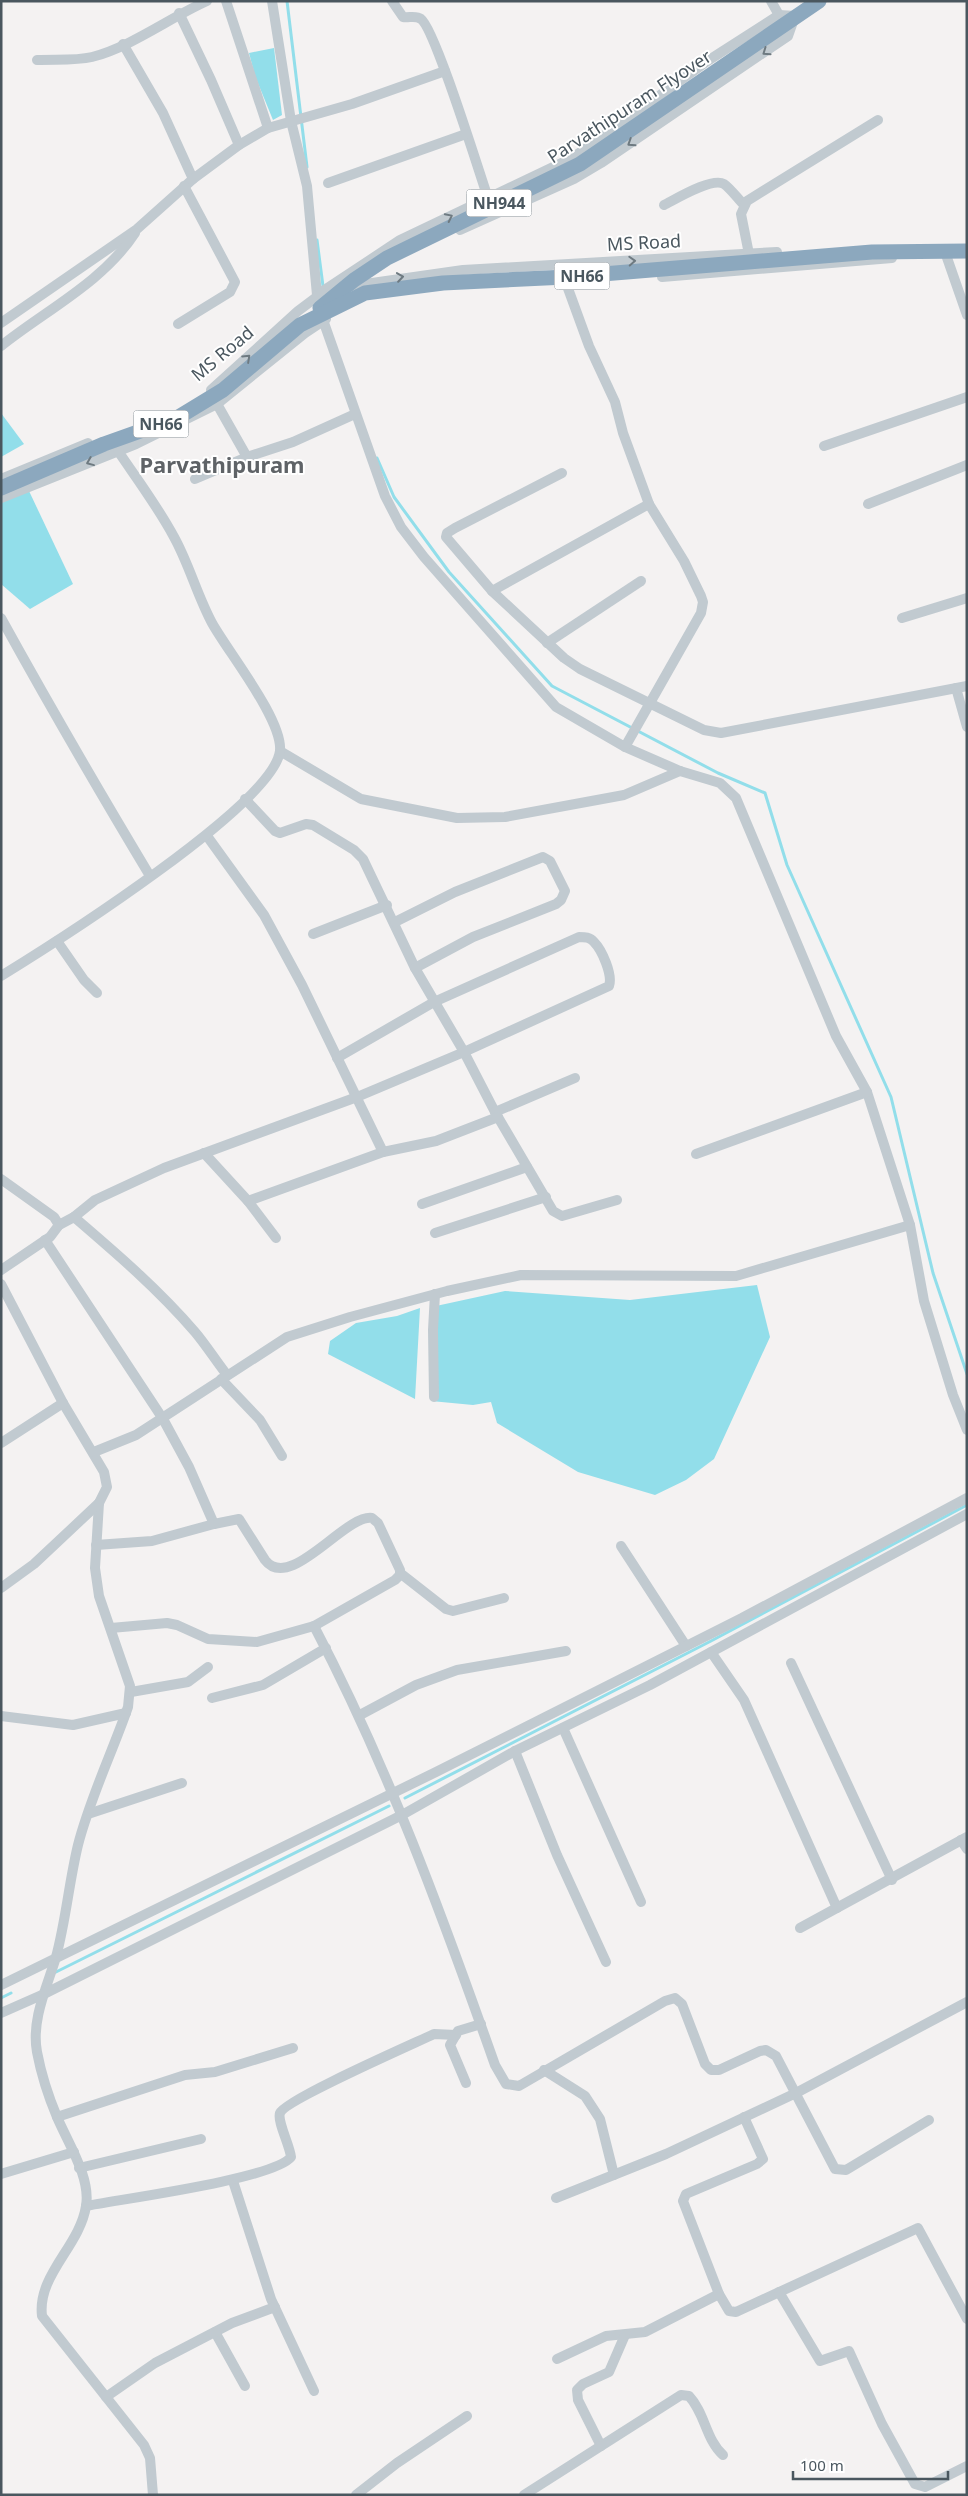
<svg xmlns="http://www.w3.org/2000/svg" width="968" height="2496" viewBox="0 0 968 2496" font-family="'Noto Sans',sans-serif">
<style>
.water{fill:#92deea}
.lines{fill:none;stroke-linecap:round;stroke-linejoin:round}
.stream{stroke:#92deea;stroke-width:3}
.minor{stroke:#c1cad0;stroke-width:10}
.highway{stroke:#8ca8be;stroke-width:15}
.oneway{stroke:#6e7a81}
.labels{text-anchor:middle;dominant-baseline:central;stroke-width:4;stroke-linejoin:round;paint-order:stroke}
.shield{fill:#fff;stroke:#80898f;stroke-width:1}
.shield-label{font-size:16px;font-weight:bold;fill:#4a575f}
.street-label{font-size:18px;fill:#4a575f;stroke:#fff}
.district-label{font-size:22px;font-weight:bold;fill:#5f6367;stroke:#fff}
</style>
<rect width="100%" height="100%" fill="#f4f2f2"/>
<g class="water">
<polygon points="274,48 282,115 273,120 255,76 249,53"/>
<polygon points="1,413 24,444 1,457"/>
<polygon points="29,491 73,584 30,609 1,584 1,501"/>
<polygon points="757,1285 770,1337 714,1459 686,1480 655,1495 578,1472 497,1423 491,1402 473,1405 431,1401 436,1306 505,1291 630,1300"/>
<polygon points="420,1308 415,1399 328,1354 330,1341 356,1323 397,1316"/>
</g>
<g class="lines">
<g class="stream">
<polyline points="287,1 307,167"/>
<polyline points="317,240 323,286"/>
<polyline points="377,458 394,497 449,572 552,686 718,773 765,793 787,865 891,1097 933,1273 967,1374"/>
<polyline points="405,1798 711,1641 967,1505"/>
<polyline points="54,1973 389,1806"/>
<polyline points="1,1998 11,1993"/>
</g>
<g class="minor">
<polyline points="226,1 268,128"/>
<polyline points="272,1 291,121 307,186 317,295 323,320 385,496 401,527 424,557 556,707 625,747 680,771 720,783 736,798 836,1036 867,1092 910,1225 924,1301 953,1395 967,1430"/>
<path d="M392,1L403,17C409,18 416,15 421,19C435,29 479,172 488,198"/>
<polyline points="771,1 779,15"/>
<polyline points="179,13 211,80 239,145"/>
<polyline points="123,44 163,113 193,179"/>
<path d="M37,60C55,59 75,61 92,57C131,47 169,18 207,1"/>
<polyline points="328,183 466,134"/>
<path d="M664,205C676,199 712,177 724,184C731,189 738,199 744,205"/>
<polyline points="945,252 967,315"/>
<polyline points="749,254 741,214 747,201 878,120"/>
<polyline points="662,277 892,258"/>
<polyline points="566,283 589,346 615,402 623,433 649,504 684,561 701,596 703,602 701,613 625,747"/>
<polyline points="351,286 463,270 777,252"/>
<polyline points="317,295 400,240 572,158 709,60 779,15 795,16 788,36 601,163 574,179 460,230"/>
<polyline points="1,323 137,229 193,179 239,145 268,128 352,104 445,71"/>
<polyline points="178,324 230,292 235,282 184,186"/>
<path d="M1,346C46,310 103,282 135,233"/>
<polyline points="211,390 298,311 322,293"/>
<polyline points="217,404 247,457"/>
<polyline points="824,446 967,397"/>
<polyline points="562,473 455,528 447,533 446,537 492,591 564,658 580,669 704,730 721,733 967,686"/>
<polyline points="1,479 88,443"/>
<polyline points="195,479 247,457 293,442 355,414"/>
<polyline points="1,498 136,444 217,404 305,333 326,319"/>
<polyline points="868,504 967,465"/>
<polyline points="492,591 649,504"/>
<path d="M1,618C49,705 99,791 150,876"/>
<polyline points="902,618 967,598"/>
<polyline points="547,643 641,581"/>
<polyline points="956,688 967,727"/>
<polyline points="280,751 361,799 457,818 505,817 624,795 680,771"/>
<polyline points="245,799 275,831 280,833 306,824 313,825 354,850 363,859 415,968 464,1052 495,1112 553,1211 562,1216 617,1200"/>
<polyline points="207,836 264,915 302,985 383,1152"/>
<polyline points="395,922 455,892 543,857 550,861 565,891 561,900 556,904 473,937 415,968"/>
<polyline points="313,934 387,905"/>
<polyline points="57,941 84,980 97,993"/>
<path d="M1,976C53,944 273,805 280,751C283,720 228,652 212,623C197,595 189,564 174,537C158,507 137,479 118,451"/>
<polyline points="495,1112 575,1078"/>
<polyline points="204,1153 248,1201 276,1238"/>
<polyline points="696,1154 867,1092"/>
<polyline points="1,1179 54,1217 59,1225 50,1237 1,1270"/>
<polyline points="248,1201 383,1152 436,1141 498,1117"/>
<polyline points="422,1204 527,1167"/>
<path d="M74,1217L95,1200L164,1168L357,1097L464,1052L609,986C613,975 602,950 594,942C590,937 585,937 579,937L434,1002L337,1058"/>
<path d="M59,1225L74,1217C116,1253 158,1289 195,1332C206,1345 216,1361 227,1375"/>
<polyline points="435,1233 546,1197"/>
<path d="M45,1240L163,1419L189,1467L214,1524L239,1519L265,1560C290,1593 345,1514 372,1518L378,1523L400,1570V1575L395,1580L314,1626L257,1642L208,1639L177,1625L167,1623L111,1628"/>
<path d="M1,1284L63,1403L104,1472L107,1487L99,1503L95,1568L99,1596L130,1686L128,1707C112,1753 90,1798 78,1845C69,1882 66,1920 56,1957C47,1987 31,2020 37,2052C41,2073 49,2098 57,2117C68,2143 91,2178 86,2206C80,2246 37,2275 42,2316L144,2445L150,2458L153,2495"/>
<polyline points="221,1379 260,1420 282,1456"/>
<polyline points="434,1397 433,1330 435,1294"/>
<polyline points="1,1443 63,1403"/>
<polyline points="94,1452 136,1435 287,1337 350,1317 447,1291 521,1275 736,1276 910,1225"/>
<polyline points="96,1545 152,1541 214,1524"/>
<polyline points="621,1546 686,1646"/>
<polyline points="400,1573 446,1609 453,1611 504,1598"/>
<polyline points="1,1588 34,1564 99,1503"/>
<path d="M314,1626C388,1767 442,1915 495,2065L506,2084L519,2086L665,2001L675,1998L682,2004L705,2064L711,2070H719L760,2051L766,2050L776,2056L835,2169L846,2170L929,2120"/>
<polyline points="711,1652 744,1700 837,1908"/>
<polyline points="791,1663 892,1880"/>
<polyline points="131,1692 188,1682 208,1667"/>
<polyline points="212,1698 263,1685 326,1648"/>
<polyline points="360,1715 416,1685 457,1670 566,1651"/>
<polyline points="1,1716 73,1725 126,1713"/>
<polyline points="563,1728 641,1902"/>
<polyline points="515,1751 557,1855 606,1962"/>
<polyline points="88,1814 182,1783"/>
<polyline points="961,1840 967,1849"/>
<polyline points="800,1928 967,1837"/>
<polyline points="1,1985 436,1772 742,1618 967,1498"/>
<polyline points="1,2013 44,1994 402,1815 515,1751 650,1685 967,1514"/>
<polyline points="544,2070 585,2096 600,2119 614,2175"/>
<polyline points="466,2083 450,2045 458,2031 481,2024"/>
<polyline points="57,2117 185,2075 215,2072 293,2048"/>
<polyline points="744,2117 763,2159 757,2164 686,2194 683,2201 719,2294 729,2311 736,2312 918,2228 967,2319"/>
<polyline points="79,2168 201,2139"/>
<polyline points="1,2174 74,2152"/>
<polyline points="233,2181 271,2299 314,2391"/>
<polyline points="556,2198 666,2154 796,2093 967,2002"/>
<path d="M86,2206C121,2199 274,2179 291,2157C290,2146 277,2121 280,2113C285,2100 413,2044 434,2034L456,2035"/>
<polyline points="779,2292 820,2361 849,2351 882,2424 915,2484 925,2487 967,2466"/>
<polyline points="215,2332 245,2386"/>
<polyline points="557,2359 606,2336 645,2332 719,2294"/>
<polyline points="106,2397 155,2363 232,2323 275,2307"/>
<polyline points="601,2446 578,2400 577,2390 583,2384 609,2372 625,2335"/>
<polyline points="356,2495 397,2463 467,2416"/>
<path d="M524,2495L681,2395L689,2396C705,2413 706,2440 723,2455"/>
</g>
<g class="highway">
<polyline points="320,308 354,280 387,258 580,164 819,1"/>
<polyline points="1,488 104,444 177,418 223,390 300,325 365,293 443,283 566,277 872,252 967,251"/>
</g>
</g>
<defs><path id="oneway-chevron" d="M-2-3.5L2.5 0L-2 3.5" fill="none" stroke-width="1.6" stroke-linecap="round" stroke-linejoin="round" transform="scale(1.25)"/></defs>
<g class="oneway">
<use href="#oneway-chevron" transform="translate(766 52) rotate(145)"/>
<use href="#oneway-chevron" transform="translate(631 143) rotate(147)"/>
<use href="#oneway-chevron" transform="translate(449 217) rotate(-26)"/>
<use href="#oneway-chevron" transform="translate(632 261) rotate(-3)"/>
<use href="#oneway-chevron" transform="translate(400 277) rotate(-8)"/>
<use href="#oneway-chevron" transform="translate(247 358) rotate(-43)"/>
<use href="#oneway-chevron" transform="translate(90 462) rotate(158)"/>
</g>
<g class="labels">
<g class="shield">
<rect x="466.5" y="189.5" width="65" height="27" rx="4"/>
<rect x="554.5" y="262.5" width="55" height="27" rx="4"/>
<rect x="133.5" y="410.5" width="55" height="27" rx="4"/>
</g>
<g class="shield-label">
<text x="499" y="203">NH944</text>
<text x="582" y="276">NH66</text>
<text x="161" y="424">NH66</text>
</g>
<g class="street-label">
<text transform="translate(629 106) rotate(-33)">Parvathipuram Flyover</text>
<text transform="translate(644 242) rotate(-3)">MS Road</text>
<text transform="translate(222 353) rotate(-40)">MS Road</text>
</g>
<g class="district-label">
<text x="222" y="464">Parvathipuram</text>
</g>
</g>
<rect width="968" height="2496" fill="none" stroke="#4a575f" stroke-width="5"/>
<path d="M793 2471v8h155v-8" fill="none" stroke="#4a575f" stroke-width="2.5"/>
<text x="800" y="2471" font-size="15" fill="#4a575f" stroke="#ffffff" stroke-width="4" paint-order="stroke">100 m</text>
</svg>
